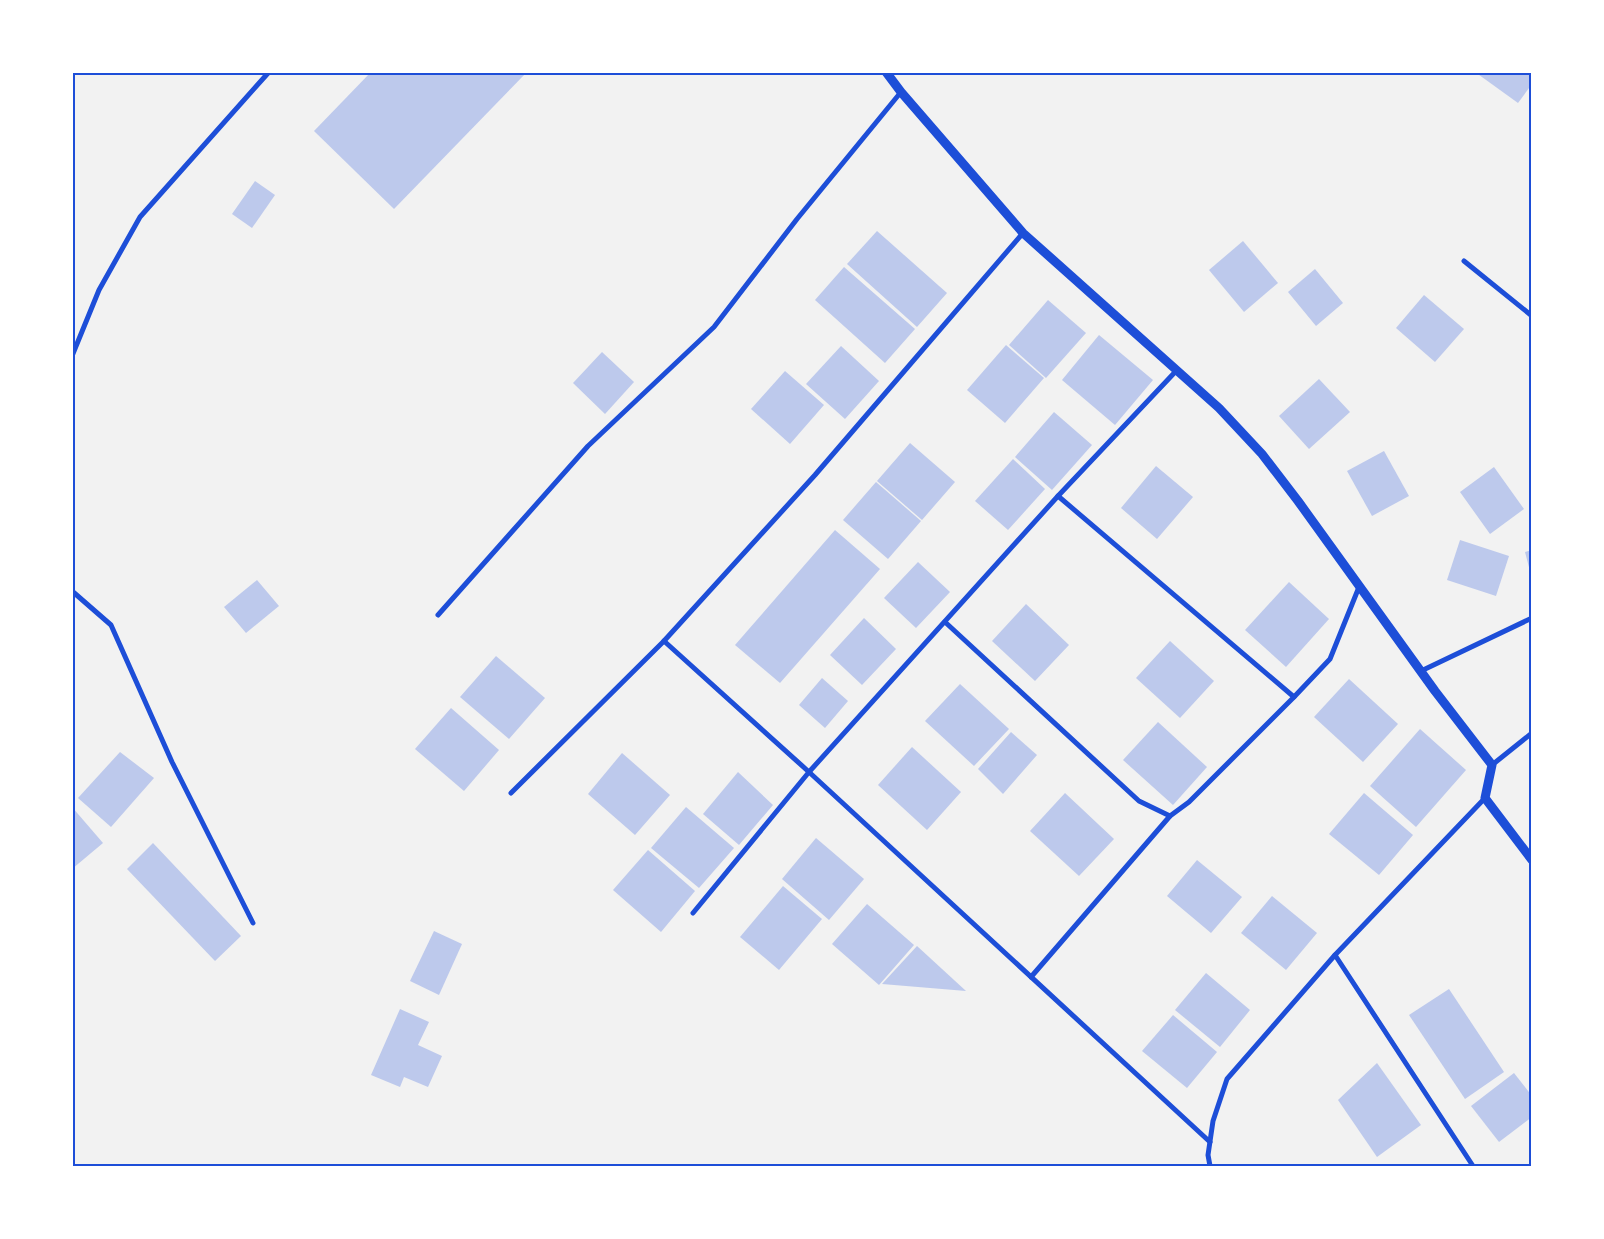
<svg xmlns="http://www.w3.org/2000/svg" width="1604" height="1239" viewBox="0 0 1604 1239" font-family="Poppins,sans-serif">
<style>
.building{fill:#bdc9ec}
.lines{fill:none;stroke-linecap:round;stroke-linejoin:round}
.minor{stroke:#1d4ed8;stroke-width:5}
.tertiary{stroke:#1d4ed8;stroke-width:9}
.neatline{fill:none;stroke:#1d4ed8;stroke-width:2}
</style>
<rect width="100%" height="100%" fill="#f2f2f2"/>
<g class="building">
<polygon points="371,72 527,72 394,209 314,131"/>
<polygon points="1475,72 1532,72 1532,84 1518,103"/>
<polygon points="255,181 275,195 252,228 232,214"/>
<polygon points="877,231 947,293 917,327 847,264"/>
<polygon points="1243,241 1278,283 1244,312 1209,270"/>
<polygon points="844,267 915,329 885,363 815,300"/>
<polygon points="1315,269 1343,303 1316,326 1288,292"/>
<polygon points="1424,295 1464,329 1435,362 1396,328"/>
<polygon points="1048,300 1086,333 1046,378 1009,345"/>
<polygon points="1099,335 1153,380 1115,425 1062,380"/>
<polygon points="1006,345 1044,378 1005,423 967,390"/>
<polygon points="841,346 879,381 845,419 806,384"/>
<polygon points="602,352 634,382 605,414 573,383"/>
<polygon points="785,371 824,405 790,444 751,409"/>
<polygon points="1319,379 1350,412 1309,449 1279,416"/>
<polygon points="1054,412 1092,445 1052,490 1015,457"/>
<polygon points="910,443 955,482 922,520 877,481"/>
<polygon points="1384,451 1409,496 1372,516 1347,471"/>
<polygon points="1013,459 1045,489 1008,530 975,501"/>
<polygon points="1156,466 1193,497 1157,539 1121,508"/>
<polygon points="1494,467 1524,509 1490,534 1460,492"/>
<polygon points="876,482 921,521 888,559 843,520"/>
<polygon points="835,530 880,569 780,683 735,645"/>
<polygon points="1460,540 1509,556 1496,596 1447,580"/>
<polygon points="1532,550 1532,575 1531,575 1525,552"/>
<polygon points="918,562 950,592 916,628 884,598"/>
<polygon points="257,580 279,606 246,633 224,607"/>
<polygon points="1289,582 1329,619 1286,667 1245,630"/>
<polygon points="1026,604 1069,645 1035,681 992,641"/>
<polygon points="864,618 896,649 862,685 830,655"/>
<polygon points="1170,641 1214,681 1180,718 1136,678"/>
<polygon points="496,656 545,698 509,739 460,697"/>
<polygon points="822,678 848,701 825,728 799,705"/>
<polygon points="1349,679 1398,724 1363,762 1314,717"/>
<polygon points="960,684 1009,729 974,766 925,721"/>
<polygon points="451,708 499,750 464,791 415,749"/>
<polygon points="1158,722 1207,767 1173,805 1123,760"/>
<polygon points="1420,729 1466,770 1416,827 1370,786"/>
<polygon points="1011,732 1037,755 1003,794 978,769"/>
<polygon points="912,747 961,792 927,830 878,785"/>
<polygon points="120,752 154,778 111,827 78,798"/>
<polygon points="622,753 670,795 635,835 588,794"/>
<polygon points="738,772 773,805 739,845 703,814"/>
<polygon points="1065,793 1114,839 1079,876 1030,831"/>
<polygon points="1364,793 1413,835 1379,875 1329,834"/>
<polygon points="72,807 103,843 72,869"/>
<polygon points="686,807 734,848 699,888 651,848"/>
<polygon points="816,838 864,879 829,920 782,879"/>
<polygon points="153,843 241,936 215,961 127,869"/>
<polygon points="648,850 695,891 661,932 613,890"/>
<polygon points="1197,860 1242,897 1211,933 1167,896"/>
<polygon points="783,886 822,919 779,970 740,937"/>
<polygon points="1272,896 1317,933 1286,970 1241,933"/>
<polygon points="867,904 914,945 879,985 832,944"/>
<polygon points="434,931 462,944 439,995 410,981"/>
<polygon points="917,946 966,991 882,984"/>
<polygon points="1206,973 1250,1010 1220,1047 1175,1010"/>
<polygon points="1449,989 1504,1072 1465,1099 1409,1015"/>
<polygon points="400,1009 429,1022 418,1045 442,1056 428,1087 404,1077 400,1087 371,1075"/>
<polygon points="1173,1015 1217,1052 1187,1088 1142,1051"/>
<polygon points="1377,1063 1421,1125 1377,1157 1338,1100"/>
<polygon points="1514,1073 1532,1096 1532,1117 1499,1142 1471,1106"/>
</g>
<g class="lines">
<g class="minor">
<polyline points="1464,261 1532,316"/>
<polyline points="72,356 99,290 140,217 269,72"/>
<polyline points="1058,496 1294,697"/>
<polyline points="72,591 111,625 172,762 253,923"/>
<polyline points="438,615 588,446 714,327 797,219 901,92"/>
<polyline points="945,622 1139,801 1170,816 1189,802 1294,697 1330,659 1359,587"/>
<polyline points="664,641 809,772 1210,1142"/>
<polyline points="1421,671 1532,618"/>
<polyline points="1492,765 1532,733"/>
<polyline points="511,793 664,641 815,475 1023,233"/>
<polyline points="693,913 809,772 1058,496 1177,370"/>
<polyline points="1335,955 1473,1166"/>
<polyline points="1031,977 1170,816"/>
<polyline points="1210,1166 1208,1155 1213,1121 1227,1079 1335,955 1485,798"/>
</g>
<polyline class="tertiary" points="886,72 901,92 1023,233 1219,408 1262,454 1298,501 1435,691 1492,765 1485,798 1532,860"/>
</g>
<rect width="1604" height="1239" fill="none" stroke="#ffffff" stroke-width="148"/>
<rect x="74" y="74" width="1456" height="1091" class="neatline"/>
</svg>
